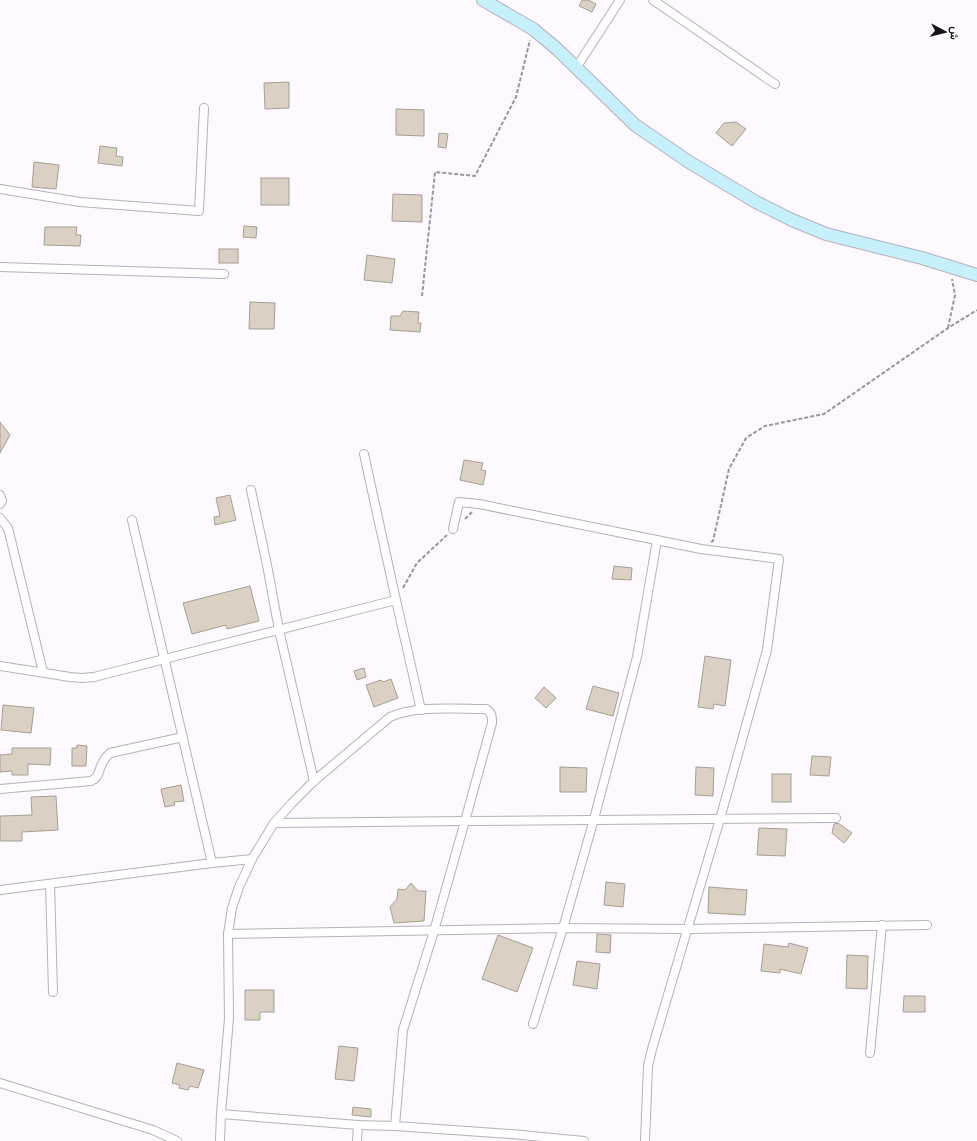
<svg xmlns="http://www.w3.org/2000/svg" width="977" height="1141" viewBox="0 0 977 1141" font-family="'Crimson Pro',Vazirmatn,serif">
<style>
.building{fill:#dad0c4;stroke:#a79e93}
.lines{fill:none;stroke-linecap:round;stroke-linejoin:round}
.street-casing{stroke:#b8afba;stroke-width:10}
.secondary-casing{stroke:#b8afba;stroke-width:14}
.path{stroke:#9b969c;stroke-width:2;stroke-dasharray:4 2;stroke-linecap:butt}
.street{stroke:#fff;stroke-width:8}
.secondary{stroke:#c6f0fc;stroke-width:12}
</style>
<rect width="100%" height="100%" fill="#fef8ff"/>
<g class="building">
<polygon points="582,0 588,0 596,4 592,12 579,6"/>
<polygon points="289,82 289,108 265,109 264,83"/>
<polygon points="396,109 424,110 424,136 396,135"/>
<polygon points="736,122 746,129 732,146 716,133 724,123"/>
<polygon points="439,133 448,134 446,148 438,147"/>
<polygon points="100,146 117,148 116,156 123,157 122,166 98,163"/>
<polygon points="34,162 59,165 56,189 32,187"/>
<rect x="261" y="178" width="28" height="27"/>
<polygon points="393,194 422,195 422,222 392,221"/>
<polygon points="244,226 257,227 256,238 243,237"/>
<polygon points="45,227 77,227 76,235 81,235 80,246 44,245"/>
<rect x="219" y="249" width="19" height="14"/>
<polygon points="367,255 395,259 392,283 364,280"/>
<polygon points="250,302 275,303 274,329 249,329"/>
<polygon points="403,311 419,312 418,323 421,323 420,332 390,330 391,316 400,316"/>
<polygon points="0,422 10,435 0,453"/>
<polygon points="464,460 483,463 481,470 486,471 483,485 460,480"/>
<polygon points="230,495 236,520 215,525 214,517 220,516 216,498"/>
<polygon points="614,566 632,568 631,580 612,579"/>
<polygon points="250,586 259,621 227,629 226,625 192,634 183,603"/>
<polygon points="705,656 731,660 725,706 714,704 713,709 698,707"/>
<polygon points="364,668 366,677 357,680 354,671"/>
<polygon points="391,679 398,698 374,707 366,685 381,680 383,682"/>
<polygon points="593,686 619,693 613,716 586,709"/>
<polygon points="544,687 556,698 546,708 535,698"/>
<polygon points="3,705 34,708 31,733 1,730"/>
<polygon points="77,745 87,746 86,766 72,766 72,748 77,748"/>
<polygon points="12,748 51,748 50,765 28,764 28,775 12,775 12,771 0,772 0,755 12,754"/>
<polygon points="812,756 831,757 829,776 810,775"/>
<polygon points="560,767 587,768 586,792 560,792"/>
<polygon points="696,767 714,768 713,796 695,795"/>
<rect x="772" y="774" width="19" height="28"/>
<polygon points="181,785 184,801 174,802 175,805 165,807 161,789"/>
<polygon points="56,796 58,830 22,832 22,841 0,841 0,816 32,815 31,797"/>
<polygon points="838,823 852,833 844,843 832,833 834,824"/>
<polygon points="759,828 787,829 785,856 757,855"/>
<polygon points="606,882 625,884 623,907 604,905"/>
<polygon points="411,883 418,891 426,891 424,921 394,923 390,907 397,899 398,889 405,890"/>
<polygon points="709,887 747,890 745,915 708,913"/>
<polygon points="597,934 611,935 610,953 596,952"/>
<polygon points="498,935 533,948 517,992 482,979"/>
<polygon points="789,943 808,948 801,974 780,969 780,973 761,971 764,944 788,947"/>
<polygon points="847,955 868,956 867,989 846,988"/>
<polygon points="577,961 600,964 597,989 573,985"/>
<polygon points="245,990 274,990 274,1012 260,1012 260,1020 245,1020"/>
<polygon points="904,996 925,996 925,1012 903,1012"/>
<polygon points="339,1046 358,1048 354,1081 335,1079"/>
<polygon points="177,1063 204,1070 198,1088 190,1086 188,1090 179,1088 180,1085 172,1083"/>
<polygon points="353,1107 371,1109 371,1117 352,1115"/>
</g>
<g class="lines">
<g class="street-casing">
<g id="street">
<polyline points="653,0 775,84"/>
<polyline points="576,68 620,0"/>
<polyline points="0,189 80,202 199,211 204,108"/>
<polyline points="0,267 224,274"/>
<polyline points="364,454 396,600"/>
<polyline points="251,490 267,565 279,630 314,781"/>
<polyline points="0,495 2,501 0,504"/>
<polyline points="0,518 8,528 43,672"/>
<polyline points="453,529 459,502 479,504 701,549 779,559 767,650 720,819 652,1049 648,1066 645,1141"/>
<polyline points="0,666 70,677 82,678 94,677 396,600 421,710"/>
<path d="M486,709C492,713 492,716 492,723L465,821L434,931L403,1030L395,1126L358,1125L221,1114L229,1018L228,934L232,908L239,887L252,859L274,823L291,804L314,781L390,717C415,705 457,709 486,709Z"/>
<path d="M0,789L91,781C100,777 98,771 102,764C104,759 107,756 110,753L183,737"/>
<polyline points="274,823 465,821 836,818"/>
<polyline points="212,863 252,859"/>
<polyline points="50,884 53,992"/>
<polyline points="0,890 212,863 132,520"/>
<polyline points="228,934 563,928 688,929 927,925"/>
<polyline points="533,1024 563,928 594,819 637,657 657,540"/>
<polyline points="870,1053 882,925"/>
<polyline points="0,1083 153,1130 177,1141"/>
<polyline points="395,1126 511,1134 584,1141"/>
<polyline points="220,1141 221,1114"/>
<polyline points="357,1141 358,1125"/>
</g>
</g>
<g class="secondary-casing">
<polyline id="secondary" points="483,0 533,29 557,49 635,125 689,162 756,202 792,220 826,234 922,258 977,275"/>
</g>
<g class="path">
<polyline points="422,296 435,172 475,176 516,97 530,40"/>
<polyline points="948,328 955,295 952,279"/>
<polyline points="465,519 472,512"/>
<polyline points="711,542 713,541 729,469 746,438 765,426 824,414 948,328 977,310"/>
<polyline points="403,588 417,563 447,535"/>
</g>
<use href="#street" class="street"/>
<use href="#secondary" class="secondary"/>
</g>
<g transform="translate(945 32) rotate(97)" stroke="#ffffff" stroke-width="3" paint-order="stroke">
<path d="M0-3L7 15L0 10L-7 15Z" fill="#161216"/>
<text y="-6" font-size="11" font-weight="bold" text-anchor="middle" fill="#161216">ش</text>
</g>
</svg>
